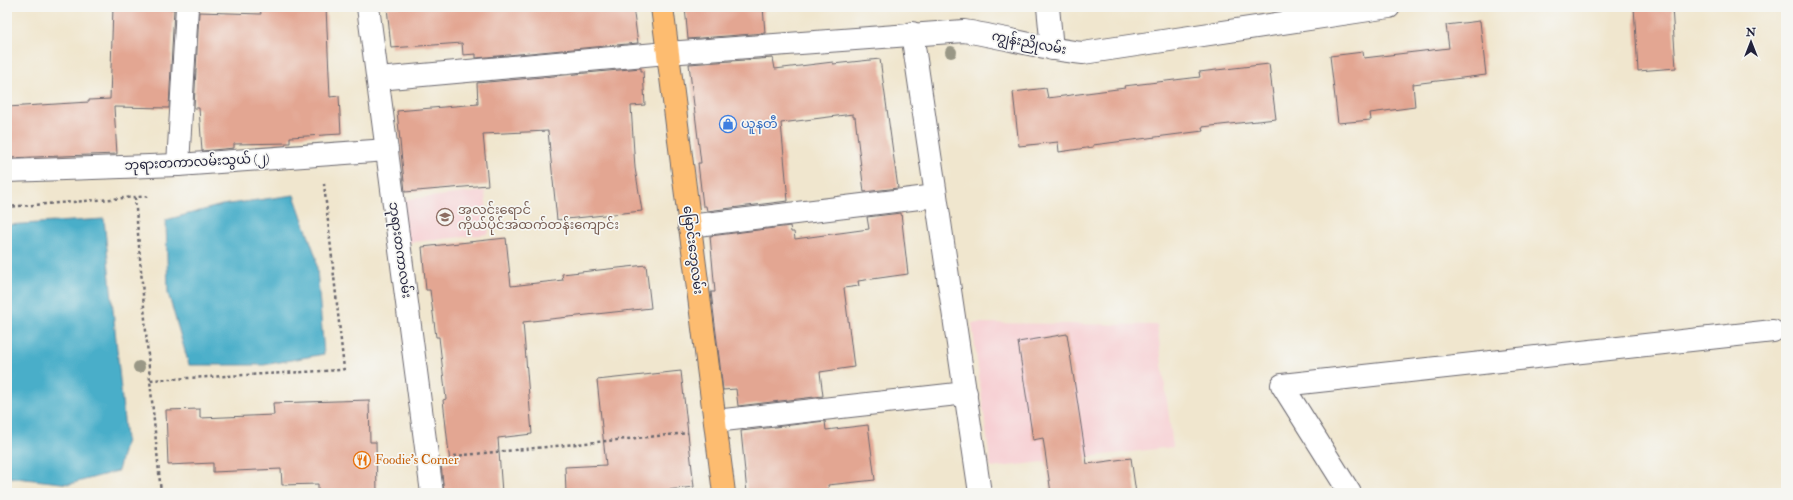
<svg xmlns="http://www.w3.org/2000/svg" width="1793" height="500" viewBox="0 0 1793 500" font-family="'IM FELL Double Pica','Noto Sans Myanmar',serif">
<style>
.built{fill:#f7cfd3}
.water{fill:#4aaec9;stroke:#366882}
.building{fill:#e3a692}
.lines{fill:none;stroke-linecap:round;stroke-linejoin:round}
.street-casing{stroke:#6a676e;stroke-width:24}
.primary-casing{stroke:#6a676e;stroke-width:24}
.path{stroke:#6a676e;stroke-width:2.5;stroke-dasharray:3 3;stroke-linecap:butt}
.street{stroke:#fff;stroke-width:22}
.primary{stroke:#fdbc6f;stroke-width:22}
.tree{fill:#999786}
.labels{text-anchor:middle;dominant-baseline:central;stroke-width:3.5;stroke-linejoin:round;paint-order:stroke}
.street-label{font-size:13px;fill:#22223b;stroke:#f6f6f2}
.shop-label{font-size:13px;fill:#366cbe;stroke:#f6f6f2;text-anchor:start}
.education-label{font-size:13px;fill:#785e54;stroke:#f6f6f2;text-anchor:start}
.food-label{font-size:13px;fill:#c56008;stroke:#f6f6f2;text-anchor:start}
</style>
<rect width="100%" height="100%" fill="#f6f6f2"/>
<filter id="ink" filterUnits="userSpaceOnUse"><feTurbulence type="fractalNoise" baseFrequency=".025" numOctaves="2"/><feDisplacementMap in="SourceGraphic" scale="8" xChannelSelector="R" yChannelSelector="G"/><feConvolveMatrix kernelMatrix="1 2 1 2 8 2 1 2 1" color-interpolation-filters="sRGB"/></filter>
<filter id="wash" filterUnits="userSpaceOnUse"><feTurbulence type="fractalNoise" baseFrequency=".012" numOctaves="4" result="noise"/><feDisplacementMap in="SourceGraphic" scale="16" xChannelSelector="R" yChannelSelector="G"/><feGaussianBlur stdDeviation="0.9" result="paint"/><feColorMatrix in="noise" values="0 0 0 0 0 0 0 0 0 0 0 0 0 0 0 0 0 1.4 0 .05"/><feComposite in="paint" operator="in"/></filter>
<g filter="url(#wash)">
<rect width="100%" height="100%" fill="#f0e6ce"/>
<g class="built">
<polygon points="485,191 489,234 405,243 400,200"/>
<polygon points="972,323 1157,325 1173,447 991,468"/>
</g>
<g class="water">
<polygon points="294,195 316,257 324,354 264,365 189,365 168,293 166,220 222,205"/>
<polygon points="104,219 126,440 118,471 70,484 7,477 7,225"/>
</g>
<g id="blocks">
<g class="building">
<polygon points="113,7 174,9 169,108 114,107 117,154 7,158 7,107 89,102 89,100 110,99"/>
<polygon points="260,7 326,7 330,97 339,96 341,134 290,137 290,143 234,144 234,148 202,151 199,108 194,108 199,12 261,14"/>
<polygon points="387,7 633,7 638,43 476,58 476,54 463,55 462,43 391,48"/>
<polygon points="685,7 763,7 765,33 688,39"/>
<polygon points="1634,7 1672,7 1676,68 1638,71"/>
<polygon points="1480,21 1486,75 1413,84 1415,107 1370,113 1371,120 1338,123 1330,56 1363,52 1364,58 1449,48 1446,25"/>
<polygon points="773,58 775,69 833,62 833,64 880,59 898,188 864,192 855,117 853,117 853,114 781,123 788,201 707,211 706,206 703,206 698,163 701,163 689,64"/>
<polygon points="1269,64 1276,119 1202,127 1203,131 1093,145 1093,147 1059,152 1058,142 1019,146 1013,92 1046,88 1048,98 1125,88 1124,86 1200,77 1199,72"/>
<polygon points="641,68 641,71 643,71 645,105 631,106 635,168 642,211 557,220 548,131 483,134 488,185 405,192 397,111 478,104 477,83"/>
<polygon points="901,213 908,274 858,281 859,286 844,288 854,367 820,372 823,396 738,406 736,389 723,390 711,292 715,292 710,236 790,226 791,232 794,232 795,239 869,229 867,217"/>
<polygon points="506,238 511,286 563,280 562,274 646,265 651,308 523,322 532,434 498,438 502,493 444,493 441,464 450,463 443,400 446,399 439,337 436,337 430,290 426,290 422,247"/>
<polygon points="1067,334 1087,464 1131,458 1136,493 1051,493 1043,438 1033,440 1018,342"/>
<polygon points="681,371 694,487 640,493 566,493 565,467 606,465 597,380"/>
<polygon points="369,400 370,442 376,442 377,493 318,493 318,484 282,485 281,469 213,472 213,463 168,465 166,410 200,409 200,418 274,415 273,403"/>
<polygon points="825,421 826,430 868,425 875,480 828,485 829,493 747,493 741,431"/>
</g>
</g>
</g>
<g filter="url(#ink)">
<use href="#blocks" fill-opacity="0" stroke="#6a676e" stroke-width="1"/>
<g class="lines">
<g class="street-casing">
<g id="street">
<polyline points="368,7 432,493"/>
<polyline points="1048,7 1052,49"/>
<polyline points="912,33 980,493"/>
<path d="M378,79L667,53L964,31C1004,37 1043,49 1083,53L1389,7"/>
<polyline points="178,165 187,7"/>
<polyline points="7,171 178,165 387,150"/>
<polyline points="689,226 936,196"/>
<polyline points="715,421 966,393"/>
<polyline points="1350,493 1282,385 1773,331"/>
</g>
</g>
<g class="primary-casing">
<polyline id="primary" points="662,7 724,493"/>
</g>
<g class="path">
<polyline points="135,197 150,380"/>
<polyline points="7,207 150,196"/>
<polyline points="454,456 688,433"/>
<polyline points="161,493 150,380 341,370 344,369 324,184"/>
</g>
<use href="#street" class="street"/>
<use href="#primary" class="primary"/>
</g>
<g class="tree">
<circle cx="951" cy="52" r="6"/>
<circle cx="139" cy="367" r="6"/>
</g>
</g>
<defs>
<g id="shop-ring" transform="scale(0.9)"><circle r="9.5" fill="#f6f6f2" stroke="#3f7fe0" stroke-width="1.5"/><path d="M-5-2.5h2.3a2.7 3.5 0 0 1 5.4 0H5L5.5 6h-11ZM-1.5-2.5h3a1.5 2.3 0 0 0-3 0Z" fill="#3f7fe0"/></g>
<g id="school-ring" transform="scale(0.9)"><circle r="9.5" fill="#f6f6f2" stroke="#8d6e63" stroke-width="1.5"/><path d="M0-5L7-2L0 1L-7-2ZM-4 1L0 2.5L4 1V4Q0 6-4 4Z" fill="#8d6e63"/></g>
<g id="restaurant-ring" transform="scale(0.9)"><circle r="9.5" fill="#f6f6f2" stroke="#e8710a" stroke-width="1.5"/><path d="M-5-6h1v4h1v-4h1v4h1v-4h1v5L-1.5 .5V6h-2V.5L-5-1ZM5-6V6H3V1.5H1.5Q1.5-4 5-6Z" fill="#e8710a"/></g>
</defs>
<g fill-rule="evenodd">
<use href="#shop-ring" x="728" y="124"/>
<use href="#school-ring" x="445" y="217"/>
<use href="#restaurant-ring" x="362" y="460"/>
</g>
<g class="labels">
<g class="street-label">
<text transform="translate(1029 43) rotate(11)">ကျွန်းညိုလမ်း</text>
<text transform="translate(197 162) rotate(-3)">ဘုရားတကာလမ်းသွယ် (၂)</text>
<text transform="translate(400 250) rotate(82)">ဘုရားတကာလမ်း</text>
<text transform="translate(693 250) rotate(83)">မြောင်းဘွေလမ်း</text>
</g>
<g class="shop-label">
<text x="741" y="124">ယူနတီ</text>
</g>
<g class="education-label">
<text x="458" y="210">အလင်းရောင်<tspan x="458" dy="15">ကိုယ်ပိုင်အထက်တန်းကျောင်း</tspan></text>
</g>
<g class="food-label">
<text x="375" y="460">Foodie's Corner</text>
</g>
</g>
<rect width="1793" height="500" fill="none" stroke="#f6f6f2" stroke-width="24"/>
<g transform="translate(1751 42)" stroke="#f6f6f2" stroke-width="3" paint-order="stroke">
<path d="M0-3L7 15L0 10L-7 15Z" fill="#22223b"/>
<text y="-6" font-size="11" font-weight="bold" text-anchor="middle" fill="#22223b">N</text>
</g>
</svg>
